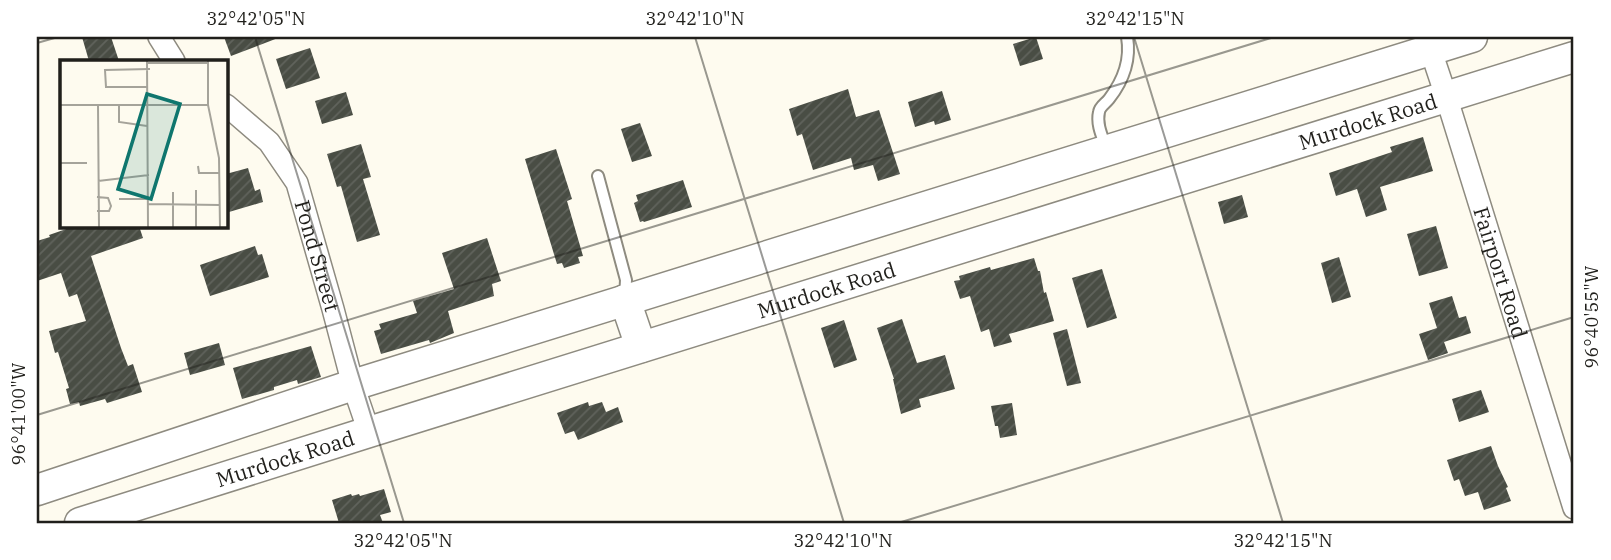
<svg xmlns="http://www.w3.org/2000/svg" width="1611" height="560" viewBox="0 0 1611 560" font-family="'IBM Plex Serif',serif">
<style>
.building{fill:url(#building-hatch)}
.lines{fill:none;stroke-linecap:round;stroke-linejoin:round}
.lane-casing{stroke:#8e8b80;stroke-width:14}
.street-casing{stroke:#8e8b80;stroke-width:24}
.secondary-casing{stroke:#8e8b80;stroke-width:33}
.lane{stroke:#fff;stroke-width:10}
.street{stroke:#fff;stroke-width:21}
.secondary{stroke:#fff;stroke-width:30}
.ticks{fill:none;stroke:#201f1b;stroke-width:2;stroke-opacity:0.45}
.labels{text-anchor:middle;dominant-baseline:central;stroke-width:7;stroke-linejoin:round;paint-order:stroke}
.street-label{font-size:21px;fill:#201f1b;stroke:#fff}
.inset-road{fill:none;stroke:#a5a39a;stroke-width:2}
.view{fill:#0f766e;fill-opacity:0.15;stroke:#0f766e;stroke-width:3.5}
.inset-edge{fill:none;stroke:#201f1b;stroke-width:3.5}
.neatline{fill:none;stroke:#201f1b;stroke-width:2.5}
.ticks-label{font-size:18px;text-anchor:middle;fill:#201f1b}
</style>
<defs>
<pattern id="building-hatch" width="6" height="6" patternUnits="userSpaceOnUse" patternTransform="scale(1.75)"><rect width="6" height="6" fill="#494d44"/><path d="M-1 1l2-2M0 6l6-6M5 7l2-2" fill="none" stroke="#60635c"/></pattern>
</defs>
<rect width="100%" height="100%" fill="#fefbef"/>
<g class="building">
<polygon points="82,37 111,37 119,61 89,61"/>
<polygon points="224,37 278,37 278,38 231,56"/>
<polygon points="1036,37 1043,59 1020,66 1013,44"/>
<polygon points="310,48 320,78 286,89 276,59"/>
<polygon points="848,89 856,117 879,110 900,174 878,181 873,165 854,170 851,158 813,170 802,134 797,136 789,109"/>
<polygon points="942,91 951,120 935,125 934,121 915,127 908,102"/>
<polygon points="346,92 353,115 322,124 315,101"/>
<polygon points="640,123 652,156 632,162 621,129"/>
<polygon points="1423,137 1433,171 1380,187 1387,210 1366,217 1357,189 1336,196 1329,173 1392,152 1390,147"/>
<polygon points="361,144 371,177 363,179 380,235 357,242 341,186 337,187 327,154"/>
<polygon points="556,149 572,199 567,201 583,256 578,257 580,263 564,268 562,263 557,264 525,159"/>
<polygon points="248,168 255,191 260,189 263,202 229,212 226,202 226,174"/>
<polygon points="683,180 692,207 644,222 643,221 640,222 634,203 638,201 636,195"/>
<polygon points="1242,195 1248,217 1224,224 1218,202"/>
<polygon points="75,226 139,226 143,238 91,256 121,348 128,366 133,364 142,392 107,403 105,399 80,406 79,402 70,404 66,389 69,388 58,352 55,353 49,331 86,321 77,294 69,297 61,273 37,281 37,241 50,237 49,235"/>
<polygon points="1436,226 1448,268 1419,276 1407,234"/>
<polygon points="487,238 501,281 492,284 494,296 448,311 454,333 430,343 429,340 381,354 374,331 381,329 379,324 417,313 413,301 454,289 442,253"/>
<polygon points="255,246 258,255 262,254 269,277 210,296 200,265"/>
<polygon points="1339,257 1351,297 1332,303 1321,263"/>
<polygon points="1034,258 1038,271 1040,271 1044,293 1046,292 1054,321 1009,334 1012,342 994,347 989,329 981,332 970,296 960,299 954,281 960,280 959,276 990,267 991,270"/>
<polygon points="1102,269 1117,318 1087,328 1072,278"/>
<polygon points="1452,296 1459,318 1466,316 1471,333 1444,342 1448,353 1428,360 1419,334 1437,328 1429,303"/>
<polygon points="902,319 917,363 945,355 955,389 919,399 921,407 901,414 893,379 894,379 877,328"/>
<polygon points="844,320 857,360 834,368 821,328"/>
<polygon points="1067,329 1081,383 1067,386 1053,333"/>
<polygon points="219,343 225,365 190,375 184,353"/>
<polygon points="311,346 321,377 298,384 297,380 274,387 274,390 242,399 233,368"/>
<polygon points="1481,390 1489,412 1459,422 1452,399"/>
<polygon points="588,402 589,406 602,402 606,412 618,407 623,422 578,440 574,431 565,434 557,413"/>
<polygon points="1012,403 1017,435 1000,438 998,426 995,426 991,406"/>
<polygon points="1491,446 1498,466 1508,487 1506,488 1511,501 1484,510 1478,492 1465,496 1459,479 1454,481 1447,460"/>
<polygon points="384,489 391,512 380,515 383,523 339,523 332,500 351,494 352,496 359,494 360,496"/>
</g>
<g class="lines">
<g class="lane-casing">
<g id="lane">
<path d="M1107,150C1103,138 1096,125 1099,112C1100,106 1105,104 1109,99C1123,81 1131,60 1127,37"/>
<polyline points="598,176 626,280 625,298"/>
</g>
</g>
<g class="street-casing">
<g id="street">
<polyline points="159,37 174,61"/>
<path id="s1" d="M1427,39L1446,96L1574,508"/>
<path id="s2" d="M226,105L269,142L297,183L333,309L353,385L369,432"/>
</g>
</g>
<g class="secondary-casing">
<g id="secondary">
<polyline points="625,300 641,347"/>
<polyline points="37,490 353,385 1472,37"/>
<path id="s3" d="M80,523L369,432L1574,57"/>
</g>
</g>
<use href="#lane" class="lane"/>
<use href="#street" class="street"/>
<use href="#secondary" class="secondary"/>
</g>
<path class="ticks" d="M255,37L404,523M695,37L844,523M1134,37L1283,523M1574,37V38M37,43L58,37M37,415L1274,37M898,523L1574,317"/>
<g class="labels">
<g class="street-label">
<text stroke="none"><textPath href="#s3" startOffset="1349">Murdock Road</textPath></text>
<text stroke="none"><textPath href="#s2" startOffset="182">Pond Street</textPath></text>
<text stroke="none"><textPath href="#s1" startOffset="245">Fairport Road</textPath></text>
<text stroke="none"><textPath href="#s3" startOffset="782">Murdock Road</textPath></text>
<text stroke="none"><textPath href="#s3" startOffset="215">Murdock Road</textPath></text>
</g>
</g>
<g transform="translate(60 60)">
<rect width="168" height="168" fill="#fefbef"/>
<path class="inset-road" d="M87,0L88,168M148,0V45L159,98L160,168M87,3H148M88,27H46L45,10L90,9M0,45H148M38,45L39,168M59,45V62L87,66M0,103H27M138,106L139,113H159M38,121L89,115M136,130V168M59,139H91M88,144L160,145M37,151H49L51,146L48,138L37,137M113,168V132"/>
<path class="view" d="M87,34L120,44L91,139L58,129Z"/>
<rect width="168" height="168" class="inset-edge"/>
</g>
<rect width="1611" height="560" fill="none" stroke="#ffffff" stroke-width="77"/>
<rect x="38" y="38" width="1534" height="484" class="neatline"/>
<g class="ticks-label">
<text x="256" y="25">32°42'05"N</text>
<text x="695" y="25">32°42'10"N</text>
<text x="1135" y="25">32°42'15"N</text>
<text transform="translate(1592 317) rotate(-90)" y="6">96°40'55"W</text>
<text transform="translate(19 414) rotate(-90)" y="6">96°41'00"W</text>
<text x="403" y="547">32°42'05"N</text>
<text x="843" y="547">32°42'10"N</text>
<text x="1283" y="547">32°42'15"N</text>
</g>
</svg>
